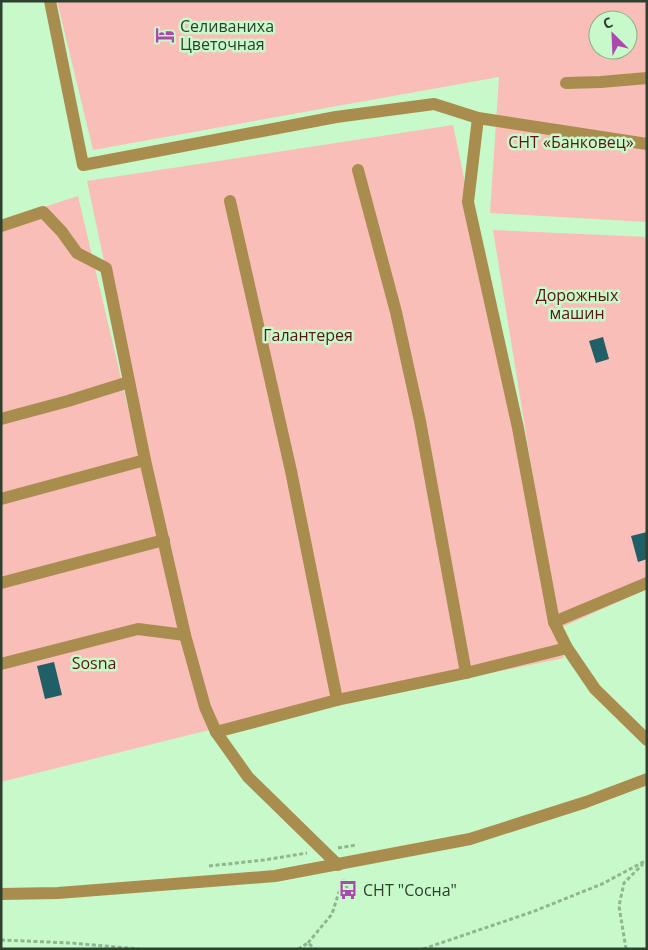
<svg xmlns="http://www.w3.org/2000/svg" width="648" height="950" viewBox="0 0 648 950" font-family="'Open Sans',sans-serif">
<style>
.green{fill:#f9beb7;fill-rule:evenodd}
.building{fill:#205f66}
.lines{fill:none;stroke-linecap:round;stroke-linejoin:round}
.path{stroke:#90b691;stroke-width:3;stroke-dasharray:4 2.5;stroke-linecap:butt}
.minor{stroke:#a98d4e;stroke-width:12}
.labels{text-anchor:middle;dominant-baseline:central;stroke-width:5;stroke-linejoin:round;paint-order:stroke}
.poi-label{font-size:16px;fill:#2d412e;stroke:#c8f9ca;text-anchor:start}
.park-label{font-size:16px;fill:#5b1715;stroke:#c8f9ca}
</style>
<rect width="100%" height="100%" fill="#c8f9ca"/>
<g class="green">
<path d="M57,1H647V222L490,213L499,77L93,150ZM598,20H628V50H598Z"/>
<polygon points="453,125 555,613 493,230 647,237 647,589 558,629 564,658 205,731 1,782 1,221 78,196 197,700 87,181"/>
</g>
<g class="building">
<polygon points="603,337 609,359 596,363 589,341"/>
<polygon points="647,532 647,559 638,562 631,536"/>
<polygon points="54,662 62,695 45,699 37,666"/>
</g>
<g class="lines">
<g class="path">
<polyline points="338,848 356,845"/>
<polyline points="209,866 264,860 307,853"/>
<polyline points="1,940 71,943 139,949"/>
<polyline points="308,943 332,914 339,892 348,890 342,877"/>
<polyline points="298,949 308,943 315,949"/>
<polyline points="423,949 532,912 602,884 647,860"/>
<polyline points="626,949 619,906 624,883 643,864"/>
</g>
<g class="minor">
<polyline points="50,1 83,165 336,117 434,104 478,118 647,144"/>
<polyline points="566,83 601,82 647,78"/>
<polyline points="478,118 468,202 518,428 554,622 567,648 595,689 647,740"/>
<polyline points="358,170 396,312 420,421 466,673"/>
<polyline points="230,201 291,471 337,700"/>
<polyline points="1,226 43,212 62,232 77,253 106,268 145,460 185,635 205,707 216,732 248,777 338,865"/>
<polyline points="1,419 68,401 129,382"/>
<polyline points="1,499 145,460"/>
<polyline points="1,583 164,540"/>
<polyline points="554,622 647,583"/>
<polyline points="1,664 138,629 185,635"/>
<polyline points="216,732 337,700 466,673 567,648"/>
<polyline points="1,894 58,893 275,876 470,839 586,802 647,779"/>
</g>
</g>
<defs>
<g id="hotel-bare" transform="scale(1.5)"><path d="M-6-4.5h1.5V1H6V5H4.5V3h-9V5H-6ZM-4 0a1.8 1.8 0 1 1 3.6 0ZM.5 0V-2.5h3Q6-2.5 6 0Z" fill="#ab49b0" stroke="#c8f9ca" stroke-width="2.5" paint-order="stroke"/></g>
<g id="bus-bare" transform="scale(1.5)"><path d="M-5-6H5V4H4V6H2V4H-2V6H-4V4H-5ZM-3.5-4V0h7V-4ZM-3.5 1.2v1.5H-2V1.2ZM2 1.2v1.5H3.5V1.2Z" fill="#ab49b0" stroke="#c8f9ca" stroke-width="2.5" paint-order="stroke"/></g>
</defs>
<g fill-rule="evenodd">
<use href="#hotel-bare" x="165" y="35"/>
<use href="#bus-bare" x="348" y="890"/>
</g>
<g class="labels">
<g class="poi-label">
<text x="180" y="26">Селиваниха<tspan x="180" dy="18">Цветочная</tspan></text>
<text x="363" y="890">СНТ "Сосна"</text>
</g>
<g class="park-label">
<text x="571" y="142">СНТ «Банковец»</text>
<text x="577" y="295">Дорожных<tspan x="577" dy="18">машин</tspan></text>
<text x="308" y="335">Галантерея</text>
<text x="94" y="663">Sosna</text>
</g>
</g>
<rect width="648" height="950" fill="none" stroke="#2d412e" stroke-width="5"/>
<g transform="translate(613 35) rotate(336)"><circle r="24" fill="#c8f9ca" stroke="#8aaf8c"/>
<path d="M0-4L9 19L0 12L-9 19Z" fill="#ab49b0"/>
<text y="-8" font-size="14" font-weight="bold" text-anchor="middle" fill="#2d412e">С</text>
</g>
</svg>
